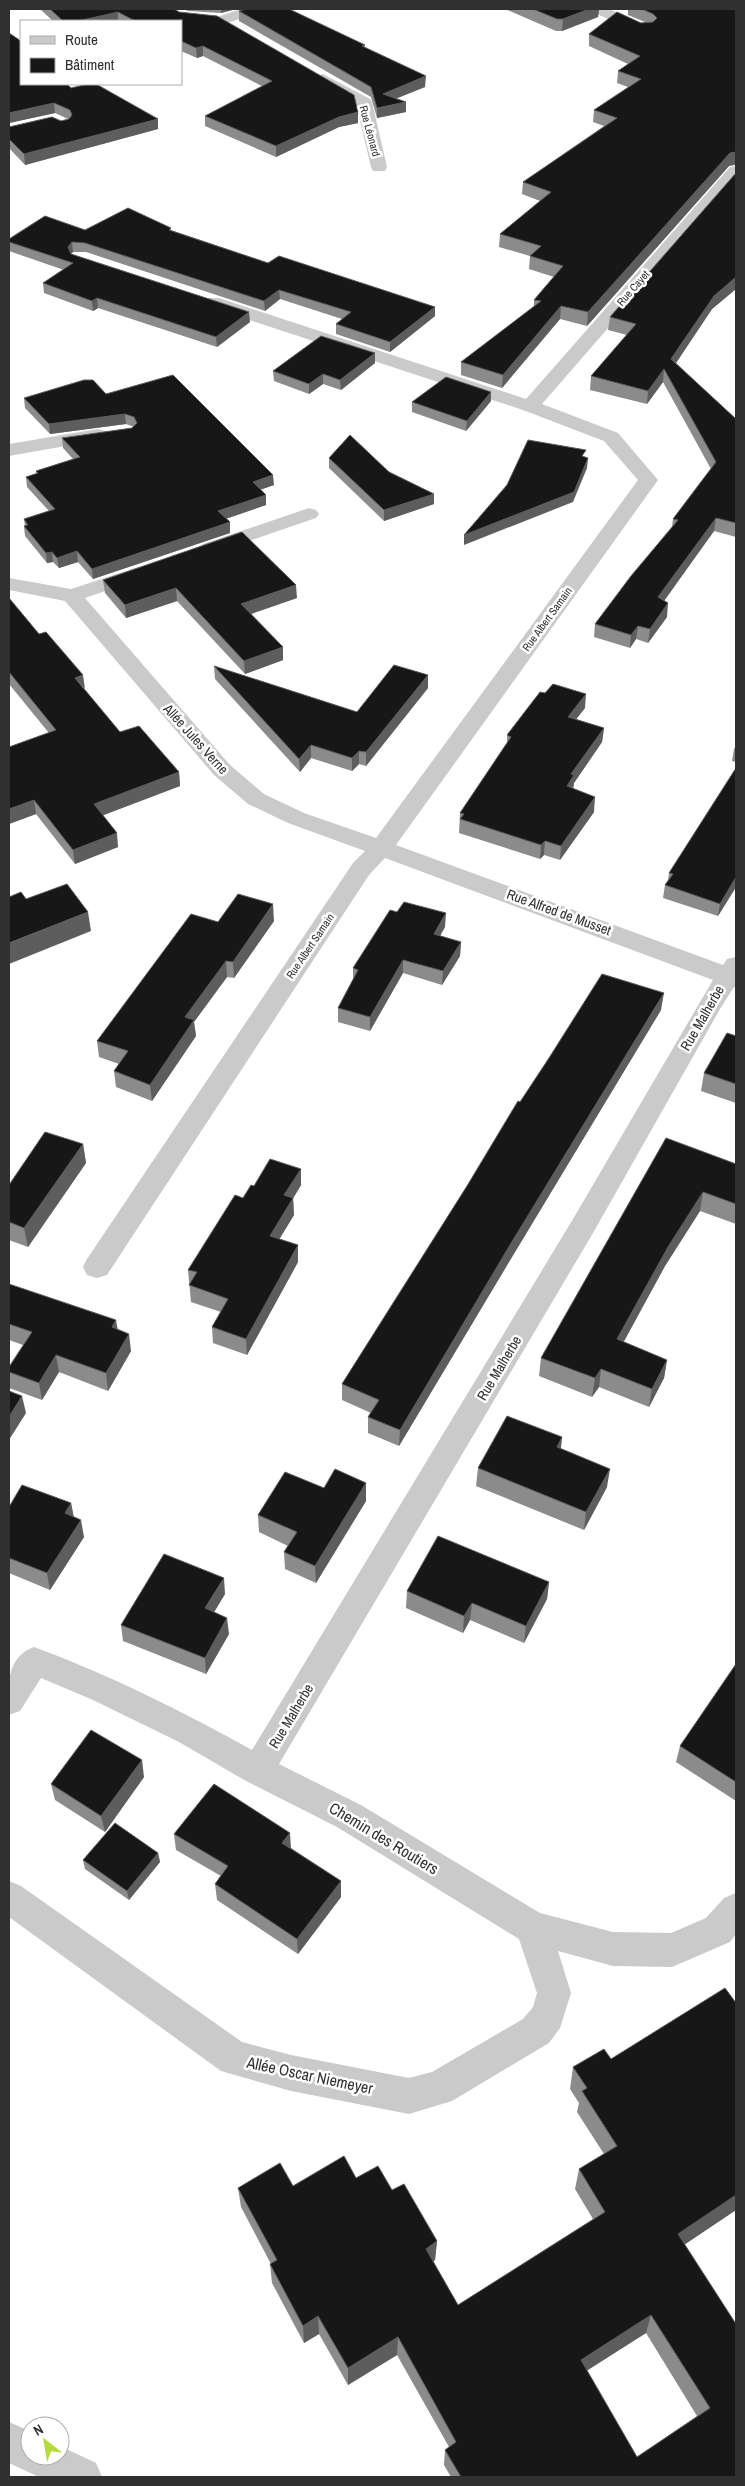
<svg xmlns="http://www.w3.org/2000/svg" width="745" height="2486" viewBox="0 0 745 2486" font-family="'Archivo Narrow',sans-serif">
<style>
.lines{fill:none;stroke-linecap:round;stroke-linejoin:round}
.minor{fill:#cacaca;fill-rule:evenodd}
.wall{fill:#8b8b8b;fill-rule:evenodd}
.shaded-wall{fill:#5d5d5d}
.building{fill:#171717;stroke:#5d5d5d;fill-rule:evenodd}
.labels{text-anchor:middle;dominant-baseline:central;stroke-width:5;stroke-linejoin:round;paint-order:stroke}
.far-street-label{font-size:11px;fill:#303030;stroke:#fff}
.street-label{font-size:14px;fill:#303030;stroke:#fff}
.near-street-label{font-size:16px;fill:#303030;stroke:#fff}
</style>
<rect width="100%" height="100%" fill="#fff"/>
<g class="lines">
<g class="minor">
<polygon points="241,9 263,9 260,12 222,25 214,20 217,17"/>
<polygon points="589,9 609,9 651,27 654,30 651,33 641,33 592,12"/>
<polygon points="323,74 370,99 372,102 387,167 385,171 373,171 371,167 356,104 317,82 315,79 317,76"/>
<path d="M736,166V181L542,404L618,433L658,480L396,845L723,965L727,959L736,957V988L734,987L720,1009L593,1233L279,1764L361,1805L540,1913L613,1932L671,1933L706,1918L724,1898L736,1893V1934L730,1942L672,1967L613,1966L558,1951L571,1993L560,2028L549,2043L452,2101L409,2114L291,2091L221,2071L9,1917V1881L21,1886L242,2042L291,2055L409,2078L432,2072L523,2019L533,2007L537,1993L519,1939L337,1827L246,1781L179,1742L93,1700L41,1678L20,1711L9,1715C9,1689 4,1658 34,1647C110,1675 182,1711 252,1750L573,1219L713,980L385,858L369,875L107,1275L97,1278L87,1275L83,1267L87,1259L353,863L365,851L288,823L248,804L214,775L65,601L9,590V578L71,589L132,569L139,567L146,569L149,573L146,577L85,598L230,765L264,794L304,813L376,838L638,480L604,441L523,410L207,306L204,302L207,298H219L526,399L730,167Z"/>
<polygon points="98,429 105,431 108,435 105,439 9,456 9,444"/>
<polygon points="309,508 316,510 319,514 316,518 217,552 210,554 203,552 200,548 203,544"/>
<polygon points="9,2422 30,2431 30,2456 60,2456 60,2446 96,2463 102,2477 39,2477 9,2463"/>
</g>
</g>
<g class="wall">
<polygon points="40,9 174,9 358,112 358,123 339,127 276,157 205,126 205,116 262,86 203,56 197,58 181,51 181,21 53,21"/>
<polygon points="183,9 236,9 221,13 188,11"/>
<polygon points="505,9 599,9 598,17 562,31 556,31"/>
<polygon points="628,9 736,9 736,165 729,166 587,326 560,319 502,388 461,375 461,362 534,307 534,300 554,277 529,269 530,256 499,247 500,234 540,201 522,194 523,182 604,126 593,122 594,110 628,87 617,83 618,71 628,64 589,46 589,34 645,22 628,15"/>
<polygon points="239,11 365,45 365,47 425,87 396,98 406,112 377,118 371,97 239,21"/>
<polygon points="71,88 158,119 158,129 25,165 9,148 9,127 61,121 68,119 55,113 9,123"/>
<polygon points="736,173 736,289 712,309 676,363 736,419 736,537 714,531 664,600 667,617 648,643 636,639 630,648 594,637 595,624 672,527 673,519 711,469 663,382 647,404 590,390 591,376 627,335 608,330 610,317"/>
<polygon points="171,228 171,230 268,263 435,307 435,316 390,352 336,334 336,324 342,319 280,299 265,311 86,252 73,252 71,254 250,322 217,347 98,308 93,311 44,293 43,283 64,270 9,251 9,239 85,230"/>
<polygon points="375,353 375,363 341,390 323,384 309,394 274,381 273,371"/>
<polygon points="491,392 491,401 466,431 412,412 412,402"/>
<polygon points="106,394 274,485 260,490 266,495 266,505 226,519 230,522 230,533 93,579 78,562 59,568 53,562 47,563 25,536 24,526 25,526 24,519 49,511 27,487 26,477 36,474 36,471 73,459 63,448 62,438 132,428 134,427 126,424 50,434 25,408 24,398"/>
<polygon points="329,458 389,472 434,504 384,521 329,468"/>
<polygon points="103,580 297,598 251,614 283,647 283,660 245,674 177,601 126,618 105,593"/>
<polygon points="9,598 120,732 179,772 180,786 103,815 118,847 75,864 36,814 9,824 9,747 49,733 9,684"/>
<polygon points="214,666 357,712 428,688 366,766 359,764 352,771 311,758 300,772 215,679"/>
<polygon points="585,708 576,719 604,728 602,742 574,783 573,789 594,812 560,860 544,855 540,859 459,833 460,813 507,743 507,735"/>
<polygon points="736,746 736,762 732,761 734,749"/>
<polygon points="736,768 736,887 718,916 663,898 665,885 668,880 669,873"/>
<polygon points="274,921 234,978 227,977 194,1022 196,1036 152,1101 116,1087 114,1071 119,1064 99,1057 97,1041 218,922"/>
<polygon points="445,927 440,936 461,942 460,956 442,985 403,973 370,1031 338,1022 338,1008 353,980 353,968"/>
<polygon points="661,1010 512,1257 399,1446 368,1433 368,1417 371,1413 342,1400 342,1384 520,1102"/>
<polygon points="736,1036 736,1103 701,1091 704,1073"/>
<polygon points="666,1138 736,1164 736,1224 700,1211 665,1266 623,1342 667,1360 664,1378 649,1407 599,1387 592,1397 539,1376 541,1358"/>
<polygon points="83,1144 86,1163 28,1247 9,1240 9,1185"/>
<polygon points="301,1169 301,1185 293,1198 294,1215 279,1239 298,1245 298,1262 247,1355 213,1343 212,1327 221,1312 191,1302 188,1270 243,1198 254,1186"/>
<polygon points="9,1284 131,1351 108,1391 59,1372 42,1400 9,1388 9,1367 23,1345 9,1340"/>
<polygon points="562,1437 561,1449 607,1487 584,1530 476,1486 478,1468"/>
<polygon points="324,1488 366,1501 316,1583 285,1569 284,1552 288,1546 259,1532 258,1515"/>
<polygon points="71,1503 74,1517 84,1537 50,1590 9,1573 9,1507"/>
<polygon points="549,1582 547,1599 524,1643 470,1620 463,1633 406,1608 407,1591"/>
<polygon points="225,1594 214,1612 229,1634 206,1674 123,1641 121,1625"/>
<polygon points="736,1664 736,1801 676,1762 680,1746"/>
<polygon points="144,1777 105,1832 55,1800 51,1784"/>
<polygon points="174,1834 291,1848 341,1881 341,1897 298,1954 217,1900 215,1884 221,1876 176,1850"/>
<polygon points="158,1853 160,1862 129,1900 85,1869 83,1860"/>
<path d="M736,2003V2210L685,2244L736,2477H451L444,2465L445,2450L449,2447L397,2355L348,2385L319,2334L304,2343L272,2283L270,2264H271L241,2207L238,2188L293,2186L356,2178L392,2190L437,2241L435,2260L433,2262L458,2305L593,2219L575,2189L579,2169L604,2154L577,2112L579,2103L570,2089L573,2067L611,2059ZM646,2333L697,2416L637,2457L587,2370Z"/>
</g>
<g class="shaded-wall">
<polygon points="221,9 236,9 221,13"/>
<polygon points="588,9 599,9 598,17 562,31 563,19"/>
<polygon points="118,12 118,21 78,21"/>
<polygon points="203,46 203,56 197,58 196,48"/>
<polygon points="426,76 425,87 383,104 383,94"/>
<polygon points="406,102 406,112 377,118 377,108"/>
<polygon points="54,103 55,113 9,123 9,113"/>
<polygon points="358,112 358,123 339,127 276,157 276,146 339,117"/>
<polygon points="158,119 158,129 25,165 24,154"/>
<polygon points="736,152 736,164 729,166 587,326 588,312 730,153"/>
<polygon points="72,242 73,252 68,257 68,247"/>
<polygon points="736,277 736,289 712,309 670,372 671,359 714,296"/>
<polygon points="279,290 280,299 265,311 264,301"/>
<polygon points="97,298 98,308 93,311 92,301"/>
<polygon points="561,306 560,319 502,388 503,375"/>
<polygon points="435,307 435,316 390,352 390,342"/>
<polygon points="249,312 250,322 217,347 216,337"/>
<polygon points="375,353 375,363 341,390 340,380"/>
<polygon points="664,369 663,382 647,404 648,391"/>
<polygon points="323,374 323,384 309,394 309,384"/>
<polygon points="491,392 491,401 466,431 467,421"/>
<polygon points="125,414 126,424 50,434 49,424"/>
<polygon points="588,458 587,468 573,502 464,545 464,535"/>
<polygon points="273,475 274,485 253,492 253,482"/>
<polygon points="434,494 434,504 384,521 384,510"/>
<polygon points="266,495 266,505 219,521 218,511"/>
<polygon points="716,518 714,531 657,611 658,597"/>
<polygon points="230,522 230,533 93,579 92,569"/>
<polygon points="77,551 78,562 59,568 57,558"/>
<polygon points="52,552 53,562 47,563 46,553"/>
<polygon points="296,585 297,598 242,617 241,604"/>
<polygon points="176,588 177,601 126,618 125,605"/>
<polygon points="668,603 667,617 648,643 650,629"/>
<polygon points="638,626 636,639 630,648 631,635"/>
<polygon points="283,647 283,660 245,674 244,661"/>
<polygon points="83,675 85,689 75,678"/>
<polygon points="428,675 428,688 366,766 366,752"/>
<polygon points="586,694 585,708 567,731 568,717"/>
<polygon points="604,728 602,742 574,783 573,789 567,786 571,774"/>
<polygon points="311,745 311,758 300,772 299,759"/>
<polygon points="359,751 359,764 352,771 352,758"/>
<polygon points="179,772 180,786 96,818 94,804"/>
<polygon points="595,797 594,812 560,860 561,846"/>
<polygon points="34,800 36,814 9,824 9,809"/>
<polygon points="117,833 118,847 75,864 73,850"/>
<polygon points="545,841 544,855 540,859 541,845"/>
<polygon points="736,877 736,887 718,916 720,904"/>
<polygon points="273,904 274,921 234,978 233,962"/>
<polygon points="88,912 91,931 9,964 9,943"/>
<polygon points="446,913 445,927 433,948 434,934"/>
<polygon points="461,942 460,956 442,985 443,971"/>
<polygon points="403,960 403,973 370,1031 370,1017"/>
<polygon points="226,961 227,977 194,1022 196,1036 152,1101 150,1085 185,1017"/>
<polygon points="664,993 661,1010 512,1257 399,1446 400,1430 513,1240"/>
<polygon points="83,1144 86,1163 28,1247 24,1228"/>
<polygon points="301,1169 301,1185 285,1212 284,1195"/>
<polygon points="703,1192 700,1211 665,1266 615,1358 617,1339 668,1247"/>
<polygon points="293,1198 294,1215 271,1253 270,1236"/>
<polygon points="298,1245 298,1262 247,1355 246,1339"/>
<polygon points="116,1320 119,1337 112,1327"/>
<polygon points="129,1334 131,1351 108,1391 106,1373"/>
<polygon points="56,1355 59,1372 42,1400 39,1383"/>
<polygon points="667,1360 664,1378 649,1407 652,1389"/>
<polygon points="601,1369 599,1387 592,1397 595,1378"/>
<polygon points="22,1396 26,1413 9,1440 9,1417"/>
<polygon points="562,1437 560,1455 557,1447"/>
<polygon points="610,1469 607,1487 584,1530 586,1512"/>
<polygon points="366,1483 366,1501 316,1583 315,1566"/>
<polygon points="71,1503 74,1520 65,1513"/>
<polygon points="81,1520 84,1537 50,1590 47,1573"/>
<polygon points="224,1578 225,1594 207,1624 205,1608"/>
<polygon points="549,1582 547,1599 524,1643 526,1626"/>
<polygon points="472,1603 470,1620 463,1633 464,1616"/>
<polygon points="227,1618 229,1634 206,1674 205,1658"/>
<polygon points="142,1760 144,1777 105,1832 101,1816"/>
<polygon points="290,1833 291,1849 282,1843"/>
<polygon points="158,1853 160,1862 129,1900 127,1891"/>
<polygon points="341,1881 341,1897 298,1954 297,1939"/>
<polygon points="736,2195 736,2210 672,2253 678,2234"/>
<polygon points="437,2241 435,2260 425,2268 426,2249"/>
<polygon points="651,2315 646,2333 577,2377 581,2360"/>
<polygon points="318,2316 319,2334 304,2343 303,2326"/>
<polygon points="398,2337 397,2355 348,2385 348,2368"/>
</g>
<g class="building">
<polygon points="50,9 174,9 179,12 217,16 354,95 358,112 339,117 276,146 205,116 272,81 203,46 196,48 181,41 181,21 135,21 118,12 78,21 63,21"/>
<polygon points="246,9 289,9 365,45 362,46 426,76 383,94 406,102 377,108 371,87 239,11"/>
<polygon points="533,9 589,9 563,19 557,19"/>
<polygon points="642,9 736,9 736,152 730,153 588,312 561,306 503,375 461,362 541,301 534,300 563,266 530,256 541,246 500,234 551,192 523,182 617,118 594,110 641,79 618,71 640,56 589,34 617,12 641,23 653,22 657,18 653,14"/>
<polygon points="9,33 18,39 21,42 21,84 67,84 71,88 88,84 96,84 158,119 24,154 9,139 9,127 52,117 61,121 69,119 72,115 70,110 54,103 9,113"/>
<polygon points="736,173 736,277 714,296 671,359 736,419 736,523 716,518 658,597 668,603 650,629 638,626 631,635 595,624 631,576 678,520 673,519 716,462 664,369 648,391 591,376 636,324 610,317"/>
<polygon points="128,208 171,228 169,230 268,263 279,256 435,307 390,342 336,324 351,312 279,290 264,301 85,243 72,242 68,247 71,254 249,312 216,337 97,298 92,301 43,283 73,263 9,242 9,239 45,216 85,230"/>
<polygon points="321,336 375,353 340,380 323,374 309,384 273,371"/>
<polygon points="173,375 273,475 253,482 266,495 218,511 230,522 92,569 77,551 57,558 52,552 46,553 24,526 28,525 24,519 55,509 26,477 38,473 36,471 80,457 62,438 132,428 137,423 134,417 125,414 49,424 24,398 84,380 93,380 106,394"/>
<polygon points="446,377 491,392 467,421 412,402"/>
<polygon points="350,435 389,472 434,494 384,510 329,458"/>
<polygon points="528,440 586,450 582,456 588,458 574,492 464,535 507,485"/>
<polygon points="242,532 296,585 241,604 283,647 244,661 176,588 125,605 103,580"/>
<polygon points="9,598 39,634 46,632 83,675 75,678 120,732 139,726 179,772 94,804 117,833 73,850 34,800 9,809 9,747 56,730 9,672"/>
<polygon points="394,665 428,675 366,752 359,751 352,758 311,745 299,759 214,666 357,712"/>
<polygon points="553,684 586,694 568,717 604,728 571,774 574,775 567,786 595,797 561,846 545,841 541,845 460,819 464,814 460,813 511,737 507,735 540,692 545,693"/>
<polygon points="736,768 736,877 720,904 665,885 673,874 669,873"/>
<polygon points="67,884 88,912 9,943 9,897 21,892 26,899"/>
<polygon points="238,894 273,904 233,962 226,961 185,1017 194,1020 150,1085 114,1071 128,1051 97,1041 191,914 218,922"/>
<polygon points="404,902 446,913 434,934 461,942 443,971 403,960 370,1017 338,1008 358,970 353,968 390,910 397,912"/>
<polygon points="602,974 664,993 513,1240 400,1430 368,1417 379,1400 342,1384 467,1186 518,1101 520,1102 549,1058"/>
<polygon points="727,1033 736,1036 736,1084 704,1073"/>
<polygon points="45,1132 83,1144 24,1228 9,1222 9,1185"/>
<polygon points="666,1138 736,1164 736,1204 703,1192 668,1247 617,1339 667,1360 652,1389 601,1369 595,1378 541,1358"/>
<polygon points="270,1159 301,1169 284,1195 293,1198 270,1236 298,1245 246,1339 212,1327 228,1299 189,1285 197,1272 188,1270 235,1195 243,1198 251,1185 254,1186"/>
<polygon points="9,1284 116,1320 112,1327 129,1334 106,1373 56,1355 39,1383 9,1372 9,1367 32,1332 9,1324"/>
<polygon points="9,1391 22,1396 9,1417"/>
<polygon points="507,1416 562,1437 557,1447 610,1469 586,1512 478,1468"/>
<polygon points="335,1469 366,1483 315,1566 284,1552 297,1532 258,1515 285,1472 324,1488"/>
<polygon points="22,1485 71,1503 65,1513 81,1520 47,1573 9,1558 9,1507"/>
<polygon points="438,1536 549,1582 526,1626 472,1603 464,1616 407,1591"/>
<polygon points="164,1554 224,1578 205,1608 227,1618 205,1658 121,1625"/>
<polygon points="736,1664 736,1782 680,1746"/>
<polygon points="91,1730 142,1760 101,1816 51,1784"/>
<polygon points="214,1784 290,1833 282,1843 341,1881 297,1939 215,1884 228,1866 174,1834"/>
<polygon points="115,1823 158,1853 127,1891 83,1860"/>
<path d="M725,1988L736,2003V2195L678,2234L736,2324V2477H461L445,2450L456,2442L398,2337L348,2368L318,2316L303,2326L270,2264L277,2260L238,2188L280,2163L293,2186L344,2156L356,2178L378,2166L392,2190L404,2184L437,2241L426,2249L458,2305L605,2212L579,2169L617,2146L582,2091L587,2088L573,2067L604,2049L611,2059ZM651,2315L710,2408L637,2457L581,2360Z"/>
</g>
<g class="labels">
<g class="far-street-label">
<text transform="translate(370 131) rotate(75)">Rue Léonard</text>
<text transform="translate(633 288) rotate(-49)">Rue Cayet</text>
<text transform="translate(547 619) rotate(-54)">Rue Albert Samain</text>
<text transform="translate(310 946) rotate(-56)">Rue Albert Samain</text>
</g>
<g class="street-label">
<text transform="translate(196 739) rotate(48)">Allée Jules Verne</text>
<text transform="translate(559 912) rotate(20)">Rue Alfred de Musset</text>
<text transform="translate(702 1018) rotate(-60)">Rue Malherbe</text>
<text transform="translate(499 1368) rotate(-59)">Rue Malherbe</text>
<text transform="translate(291 1716) rotate(-59)">Rue Malherbe</text>
</g>
<g class="near-street-label">
<text transform="translate(384 1838) rotate(31)">Chemin des Routiers</text>
<text transform="translate(310 2075) rotate(12)">Allée Oscar Niemeyer</text>
</g>
</g>
<rect width="745" height="2486" fill="none" stroke="#303030" stroke-width="20"/>
<rect x="20" y="20" width="162" height="65" fill="#ffffff" stroke="#acacac"/>
<rect x="30" y="36" width="25" height="8" fill="#cacaca" stroke="#acacac"/>
<text x="65" y="45" font-size="15" fill="#303030">Route</text>
<rect x="30" y="58" width="25" height="15" fill="#171717" stroke="#acacac"/>
<text x="65" y="70" font-size="15" fill="#303030">Bâtiment</text>
<g transform="translate(45 2441) rotate(329)"><circle r="24" fill="#ffffff" stroke="#acacac"/>
<path d="M0-4L9 19L0 12L-9 19Z" fill="#b3da3e"/>
<text y="-8" font-size="14" font-weight="bold" text-anchor="middle" fill="#303030">N</text>
</g>
</svg>
